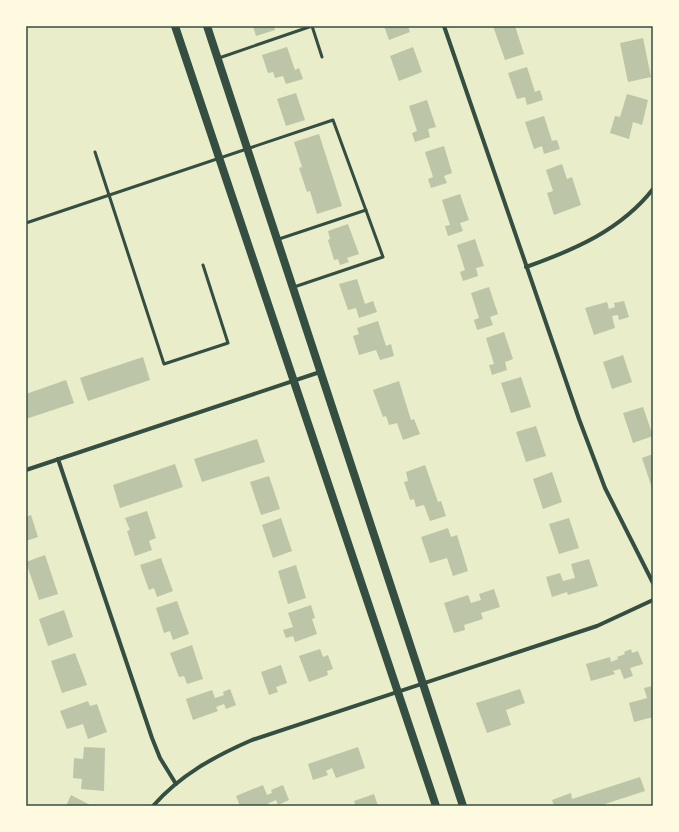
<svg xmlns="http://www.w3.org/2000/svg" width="679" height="832" viewBox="0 0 679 832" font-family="'Crimson Pro',serif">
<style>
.building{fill:#bcc5a7}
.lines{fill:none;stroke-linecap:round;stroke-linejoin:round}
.service{stroke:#344e41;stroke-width:3}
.minor{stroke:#344e41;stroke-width:4}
.secondary{stroke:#344e41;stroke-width:8}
.neatline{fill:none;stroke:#344e41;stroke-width:1.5}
</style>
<rect width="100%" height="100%" fill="#e9edc9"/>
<g class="building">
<polygon points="253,26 274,26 275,30 256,36"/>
<polygon points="384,26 408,26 410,32 389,40"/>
<polygon points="493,26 515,26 524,54 505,60"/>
<polygon points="643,38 651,77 628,82 620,43"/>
<polygon points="287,47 295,70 299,68 303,79 286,84 283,76 275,78 273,72 268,73 262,55"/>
<polygon points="413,47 422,72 399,81 390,56"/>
<polygon points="527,67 535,92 540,90 543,100 527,105 525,97 517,99 508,73"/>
<polygon points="296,93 305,120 286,126 277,99"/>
<polygon points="627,94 648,100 642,125 633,122 629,139 610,133 615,116 620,117"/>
<polygon points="427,100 436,127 428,129 430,137 415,142 412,133 417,131 409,106"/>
<polygon points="544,116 552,141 557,140 560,149 544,154 542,146 534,149 525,122"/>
<polygon points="319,134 342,206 317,214 310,191 307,192 299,168 302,167 294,142"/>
<polygon points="444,146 452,173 444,176 447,183 431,188 428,179 433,177 425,152"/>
<polygon points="562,164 567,179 572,177 581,205 554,215 547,193 553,191 546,170"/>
<polygon points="460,194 469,220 460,223 463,231 448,236 445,226 450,225 442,200"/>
<polygon points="348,224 359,254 347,258 349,262 340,265 338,259 334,260 328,240 330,239 328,231"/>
<polygon points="475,239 484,266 476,268 478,276 463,281 460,272 465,270 457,245"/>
<polygon points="357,279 365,304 373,301 377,312 359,318 356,308 348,310 339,284"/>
<polygon points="489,287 498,314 490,317 493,325 477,330 474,320 479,318 471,293"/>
<polygon points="624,301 629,317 619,320 618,315 612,316 615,328 594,335 585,308 607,302 609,309 615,307 614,303"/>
<polygon points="378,321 386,346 391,344 394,356 380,360 376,350 359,355 353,336 359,334 357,328"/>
<polygon points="504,332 513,359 505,362 507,370 492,375 489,365 494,364 486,338"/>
<polygon points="623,355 632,382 612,389 603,362"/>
<polygon points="143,357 150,380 88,401 80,378"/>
<polygon points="521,377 531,407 511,413 501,383"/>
<polygon points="66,380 74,403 26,419 26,394"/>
<polygon points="399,381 411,420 414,419 420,434 403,440 397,423 389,425 386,416 383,417 373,390"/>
<polygon points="643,407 653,436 633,443 623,413"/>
<polygon points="536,426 546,456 526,462 516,432"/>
<polygon points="257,439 265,462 202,482 194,459"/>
<polygon points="653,454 653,491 642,458"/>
<polygon points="175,464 183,487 120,508 113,485"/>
<polygon points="425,465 438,502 441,501 446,516 430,521 424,505 416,507 414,499 410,500 404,482 408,481 406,472"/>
<polygon points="552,472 562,502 543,509 533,479"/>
<polygon points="269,476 280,509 261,515 250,482"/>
<polygon points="147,511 156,538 149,541 152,550 135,556 127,531 130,530 125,518"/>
<polygon points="31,515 38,537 26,541 26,517"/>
<polygon points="281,518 292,551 273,558 262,525"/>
<polygon points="569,518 579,548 559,554 549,524"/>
<polygon points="448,528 451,537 457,535 468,571 453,576 447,558 430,563 421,537"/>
<polygon points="45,555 58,594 39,600 26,562"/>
<polygon points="161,558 173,591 157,597 154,588 149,590 140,565"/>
<polygon points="589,559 598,586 568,595 567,592 552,597 546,577 560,573 563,581 575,578 571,564"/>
<polygon points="296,565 306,598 288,604 278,571"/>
<polygon points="494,589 500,607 481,613 483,619 464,625 465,630 454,633 444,603 468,595 471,603 481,600 479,594"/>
<polygon points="177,601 189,634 173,640 170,631 164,633 156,608"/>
<polygon points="311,605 315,618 312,619 317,634 295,642 293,636 286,638 283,630 293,627 288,613"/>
<polygon points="64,610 73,637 48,646 39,619"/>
<polygon points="192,645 203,679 187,684 184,676 179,677 170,653"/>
<polygon points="320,649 323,657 328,655 333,669 327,671 328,675 309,682 299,656"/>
<polygon points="631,649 632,653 638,651 643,664 630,668 633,676 624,679 620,669 613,671 615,674 591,681 586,664 610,657 611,662 618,659 617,657 625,654 624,652"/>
<polygon points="75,653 87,685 62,693 51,661"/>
<polygon points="281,665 287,683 276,687 278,692 269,695 261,672"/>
<polygon points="653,686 653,717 634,722 629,703 647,698 644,688"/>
<polygon points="230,689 236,705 226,709 224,704 216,707 218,711 193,720 186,699 212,690 215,698 224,695 223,692"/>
<polygon points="520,689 525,703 506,710 511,725 487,733 476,703"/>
<polygon points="88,701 90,706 97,704 107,732 88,739 83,724 67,729 60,711"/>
<polygon points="84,747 105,748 104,791 81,789 82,779 73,778 74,758 83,759"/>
<polygon points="358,747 365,768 336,778 332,768 326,771 328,775 313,780 308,764"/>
<polygon points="640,777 645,791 605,804 606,806 554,806 552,800 571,793 572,799"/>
<polygon points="263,785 267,795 272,793 271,790 283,785 289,800 278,805 276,800 267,804 269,806 240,806 236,796"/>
<polygon points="374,794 378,806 356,806 354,801"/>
<polygon points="71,795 92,806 66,806"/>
</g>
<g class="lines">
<g class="service">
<polyline points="312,26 322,57"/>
<polyline points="219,58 312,26"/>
<polyline points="95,152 164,364 228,343 203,265"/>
<polyline points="26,223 333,120 383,257 294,287"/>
<polyline points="279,239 366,210"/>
</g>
<g class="minor">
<polyline points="444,26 579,419 605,488 653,583"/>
<path d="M526,267C574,250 621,230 653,189"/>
<polyline points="58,459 152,738 160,758 176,784"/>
<polyline points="26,470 320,372"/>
<path d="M153,806C180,775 215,756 252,740L597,626L653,600"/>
</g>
<g class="secondary">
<polyline points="175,26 436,806"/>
<polyline points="207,26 463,806"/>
</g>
</g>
<rect width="679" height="832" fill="none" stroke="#fefae0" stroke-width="54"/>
<rect x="27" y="27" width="625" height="778" class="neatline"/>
</svg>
